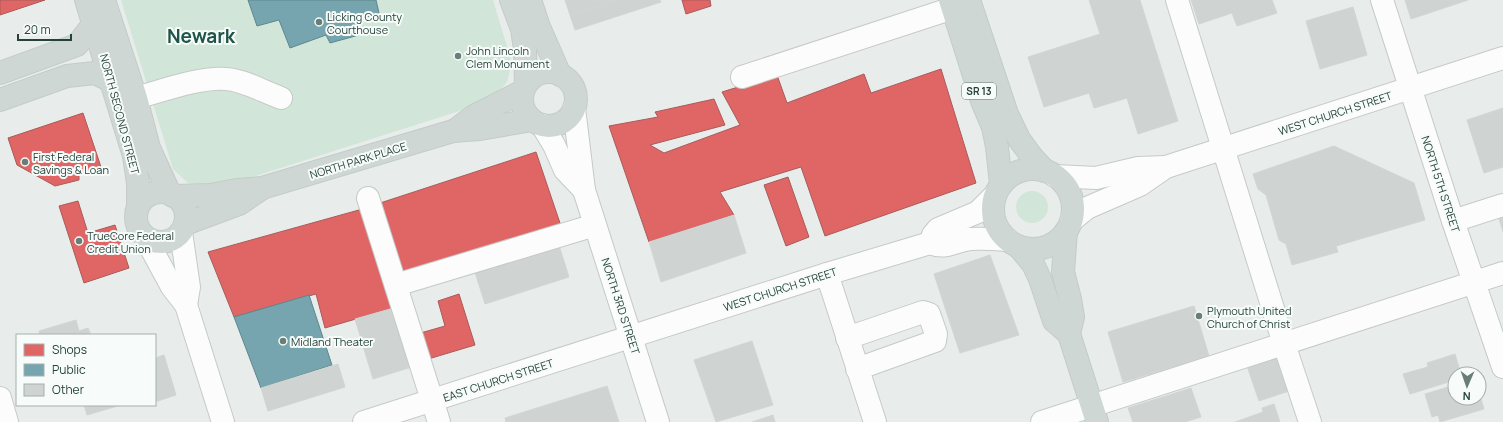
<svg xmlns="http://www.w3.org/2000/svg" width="1503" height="422" viewBox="0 0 1503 422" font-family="Manrope,sans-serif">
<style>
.green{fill:#d1e6d8}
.shops{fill:#e06666;stroke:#a85b59}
.public{fill:#76a5af;stroke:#5d878c}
.building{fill:#cfd4d2;stroke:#d1d6d4}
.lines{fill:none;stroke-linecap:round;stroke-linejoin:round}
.minor-casing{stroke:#c5cac8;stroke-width:24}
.major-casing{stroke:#c3ccc9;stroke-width:24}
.minor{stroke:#fcfcfc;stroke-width:22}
.major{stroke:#cfd7d5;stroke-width:22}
.poi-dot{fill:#697e78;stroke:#f7fbf9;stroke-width:1.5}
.labels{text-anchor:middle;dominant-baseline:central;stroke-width:4;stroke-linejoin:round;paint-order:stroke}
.shield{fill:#f7fbf9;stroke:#637a73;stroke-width:1}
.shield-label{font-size:10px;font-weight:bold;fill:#24423a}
.poi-label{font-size:11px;fill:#24423a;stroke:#f7fbf9;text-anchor:start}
.street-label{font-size:11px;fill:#24423a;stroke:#f7fbf9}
.town-label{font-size:19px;font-weight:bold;fill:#1f5548;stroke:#f7fbf9}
</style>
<rect width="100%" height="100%" fill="#e8edeb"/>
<g class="green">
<polygon points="121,0 493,0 512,63 507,82 491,101 218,188 188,183 173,169"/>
<circle cx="1032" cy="207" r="16"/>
</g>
<g class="shops">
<polygon points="0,0 45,0 0,15"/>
<polygon points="682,0 710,0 711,6 686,14"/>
<polygon points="941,69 976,183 825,236 801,167 720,192 734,215 649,242 609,126 658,117 655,112 714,99 725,125 650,145 664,153 740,125 722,92 777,75 787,103 864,74 871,93"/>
<polygon points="83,113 101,167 79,174 79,180 55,186 17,165 8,138"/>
<polygon points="536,152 562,229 399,281 374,205"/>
<polygon points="788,177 809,237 786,246 764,185"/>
<polygon points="78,201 88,233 115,225 129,268 84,283 59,206"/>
<polygon points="366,208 397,307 325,328 316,294 234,317 208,252"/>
<polygon points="459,294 475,345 425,360 417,334 445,326 438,301"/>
</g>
<g class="public">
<polygon points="248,0 376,0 379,13 367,17 356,24 359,35 330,43 326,35 290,48 279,20 257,26"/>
<polygon points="309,295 332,365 261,388 234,317"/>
</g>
<g class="building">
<polygon points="565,0 616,0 570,15"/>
<polygon points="616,0 660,0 661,2 575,30 570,15"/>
<polygon points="1089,0 1140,0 1178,121 1138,134 1127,98 1094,108 1089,93 1044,107 1028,57 1100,34"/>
<polygon points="1191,0 1272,0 1277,13 1237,26 1232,13 1199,24"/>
<polygon points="1405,0 1468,0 1411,19"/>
<polygon points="1353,7 1367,55 1320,69 1306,21"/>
<polygon points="1503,108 1503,167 1484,173 1467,120"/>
<polygon points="1334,146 1414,183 1425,220 1336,246 1338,252 1292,265 1286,244 1279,240 1266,195 1258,189 1253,174"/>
<polygon points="1503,210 1503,232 1497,212"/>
<polygon points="734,215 746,253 661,282 649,242"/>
<polygon points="558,242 569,277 485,304 474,269"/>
<polygon points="990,255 1019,335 960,353 934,274"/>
<polygon points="1194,306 1209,356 1123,382 1108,332"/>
<polygon points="397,307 415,366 373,379 355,319"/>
<polygon points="76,320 79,331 88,328 91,335 40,335 39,331"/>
<polygon points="752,341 773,405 716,422 694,360"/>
<polygon points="1283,351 1295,389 1259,401 1246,363"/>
<polygon points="1455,354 1461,374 1455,374 1455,380 1410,394 1403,374 1428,367 1427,363"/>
<polygon points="164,355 176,395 155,402 155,358"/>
<polygon points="338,364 345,387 268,411 261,388"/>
<polygon points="1455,385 1455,398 1479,398 1479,393 1484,409 1440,422 1438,415 1432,417 1425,394"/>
<polygon points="607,386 619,422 506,422 505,418"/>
<polygon points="1191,388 1201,417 1185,422 1133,422 1128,408"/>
<polygon points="1274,404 1280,422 1235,422 1263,412 1262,408"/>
<polygon points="84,405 121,405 87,415"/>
<polygon points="773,415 775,422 752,422"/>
</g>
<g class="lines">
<g class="minor-casing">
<g id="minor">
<polyline points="1177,0 1284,344 1310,422"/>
<polyline points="1382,0 1453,221 1503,367"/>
<polyline points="742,77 953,8"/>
<path d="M136,98C162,91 199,77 226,79C244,80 264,92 281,98"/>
<polyline points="574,108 584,190 658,422"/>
<polyline points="542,125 554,145 565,170 584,190"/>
<polyline points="1055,176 1096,178 1138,168 1166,167"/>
<polyline points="368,198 439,422"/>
<polyline points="1071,221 1087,208 1140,185 1166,167 1503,58"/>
<polyline points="1453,221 1503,205"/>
<polyline points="181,232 189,287 186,305"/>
<polyline points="145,237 172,287 186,305 223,422"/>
<polyline points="930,243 933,235 938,229 978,212 995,195"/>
<polyline points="827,274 875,422"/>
<polyline points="396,285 595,225"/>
<polyline points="847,338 923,312 929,314 936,334 935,341 857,369"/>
<polyline points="0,398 7,422"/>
<path d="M364,422L827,274L930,243C946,250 954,241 970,239C982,238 995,239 1008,240"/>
<polyline points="1042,422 1503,273"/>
</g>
</g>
<g class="major-casing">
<g id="major">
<polyline points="86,0 134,156 138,183 138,207"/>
<polyline points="104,0 136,98 149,148 170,194"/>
<polyline points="511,0 522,29 525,49 526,84"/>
<polyline points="530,0 539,27 560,75"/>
<polyline points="950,0 982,101 993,127 997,147 1001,184"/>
<polyline points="969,0 1007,114 1019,139 1032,157 1045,171"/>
<circle cx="549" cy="99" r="27"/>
<polyline points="0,73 77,45 94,23"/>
<polyline points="0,100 67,76 95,73 111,81"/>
<polyline points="454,131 474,116 523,91"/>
<circle cx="1033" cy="209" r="40"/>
<circle cx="161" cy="217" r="25"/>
<polyline points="173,196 210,195 237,190 262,188 453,131 480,129 532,120"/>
<polyline points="185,224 239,204 261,189"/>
<polyline points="1066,231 1063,272 1070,299 1073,317 1069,334"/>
<polyline points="1019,247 1033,264 1040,279 1054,321 1069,334 1097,422"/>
</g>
</g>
<use href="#minor" class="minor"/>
<use href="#major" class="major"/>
</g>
<g class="poi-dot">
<circle cx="319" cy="22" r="4"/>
<circle cx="458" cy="56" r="4"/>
<circle cx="25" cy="162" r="4"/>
<circle cx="79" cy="241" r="4"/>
<circle cx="1199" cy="316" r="4"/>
<circle cx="283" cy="341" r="4"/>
</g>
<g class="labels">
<rect class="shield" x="962" y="83" width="34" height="16" rx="3"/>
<g class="shield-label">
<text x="979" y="91">SR 13</text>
</g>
<g class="poi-label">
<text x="327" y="16">Licking County<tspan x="327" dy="13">Courthouse</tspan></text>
<text x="466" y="50">John Lincoln<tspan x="466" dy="13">Clem Monument</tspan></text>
<text x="33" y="156">First Federal<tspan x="33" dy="13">Savings &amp; Loan</tspan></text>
<text x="87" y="235">TrueCore Federal<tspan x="87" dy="13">Credit Union</tspan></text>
<text x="1207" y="310">Plymouth United<tspan x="1207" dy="13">Church of Christ</tspan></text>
<text x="291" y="341">Midland Theater</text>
</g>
<g class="street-label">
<text transform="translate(1335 113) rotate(-18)">WEST CHURCH STREET</text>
<text transform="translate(120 114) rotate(75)">NORTH SECOND STREET</text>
<text transform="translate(358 160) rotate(-17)">NORTH PARK PLACE</text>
<text transform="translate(1441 184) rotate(72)">NORTH 5TH STREET</text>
<text transform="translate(780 289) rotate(-18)">WEST CHURCH STREET</text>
<text transform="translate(621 306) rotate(72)">NORTH 3RD STREET</text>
<text transform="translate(498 380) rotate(-18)">EAST CHURCH STREET</text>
</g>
<g class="town-label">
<text x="201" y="36">Newark</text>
</g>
</g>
<rect x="16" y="334" width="140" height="72" fill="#f7fbf9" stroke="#a3b1ad"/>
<rect x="24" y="344" width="20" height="12" fill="#e06666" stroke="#a3b1ad"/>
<text x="52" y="354" font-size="12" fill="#24423a">Shops</text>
<rect x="24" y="364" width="20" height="12" fill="#76a5af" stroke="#a3b1ad"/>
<text x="52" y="374" font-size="12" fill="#24423a">Public</text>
<rect x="24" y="384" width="20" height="12" fill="#cfd4d2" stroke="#a3b1ad"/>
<text x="52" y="394" font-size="12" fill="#24423a">Other</text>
<g transform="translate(1467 386) rotate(182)"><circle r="19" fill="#f7fbf9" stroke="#a3b1ad"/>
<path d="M0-3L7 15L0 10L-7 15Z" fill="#697e78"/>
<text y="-6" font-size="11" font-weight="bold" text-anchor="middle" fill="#24423a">N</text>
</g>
<path d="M18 34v6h53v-6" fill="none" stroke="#24423a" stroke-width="2"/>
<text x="24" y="34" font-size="12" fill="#24423a" stroke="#f7fbf9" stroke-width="3" paint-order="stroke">20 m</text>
</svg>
